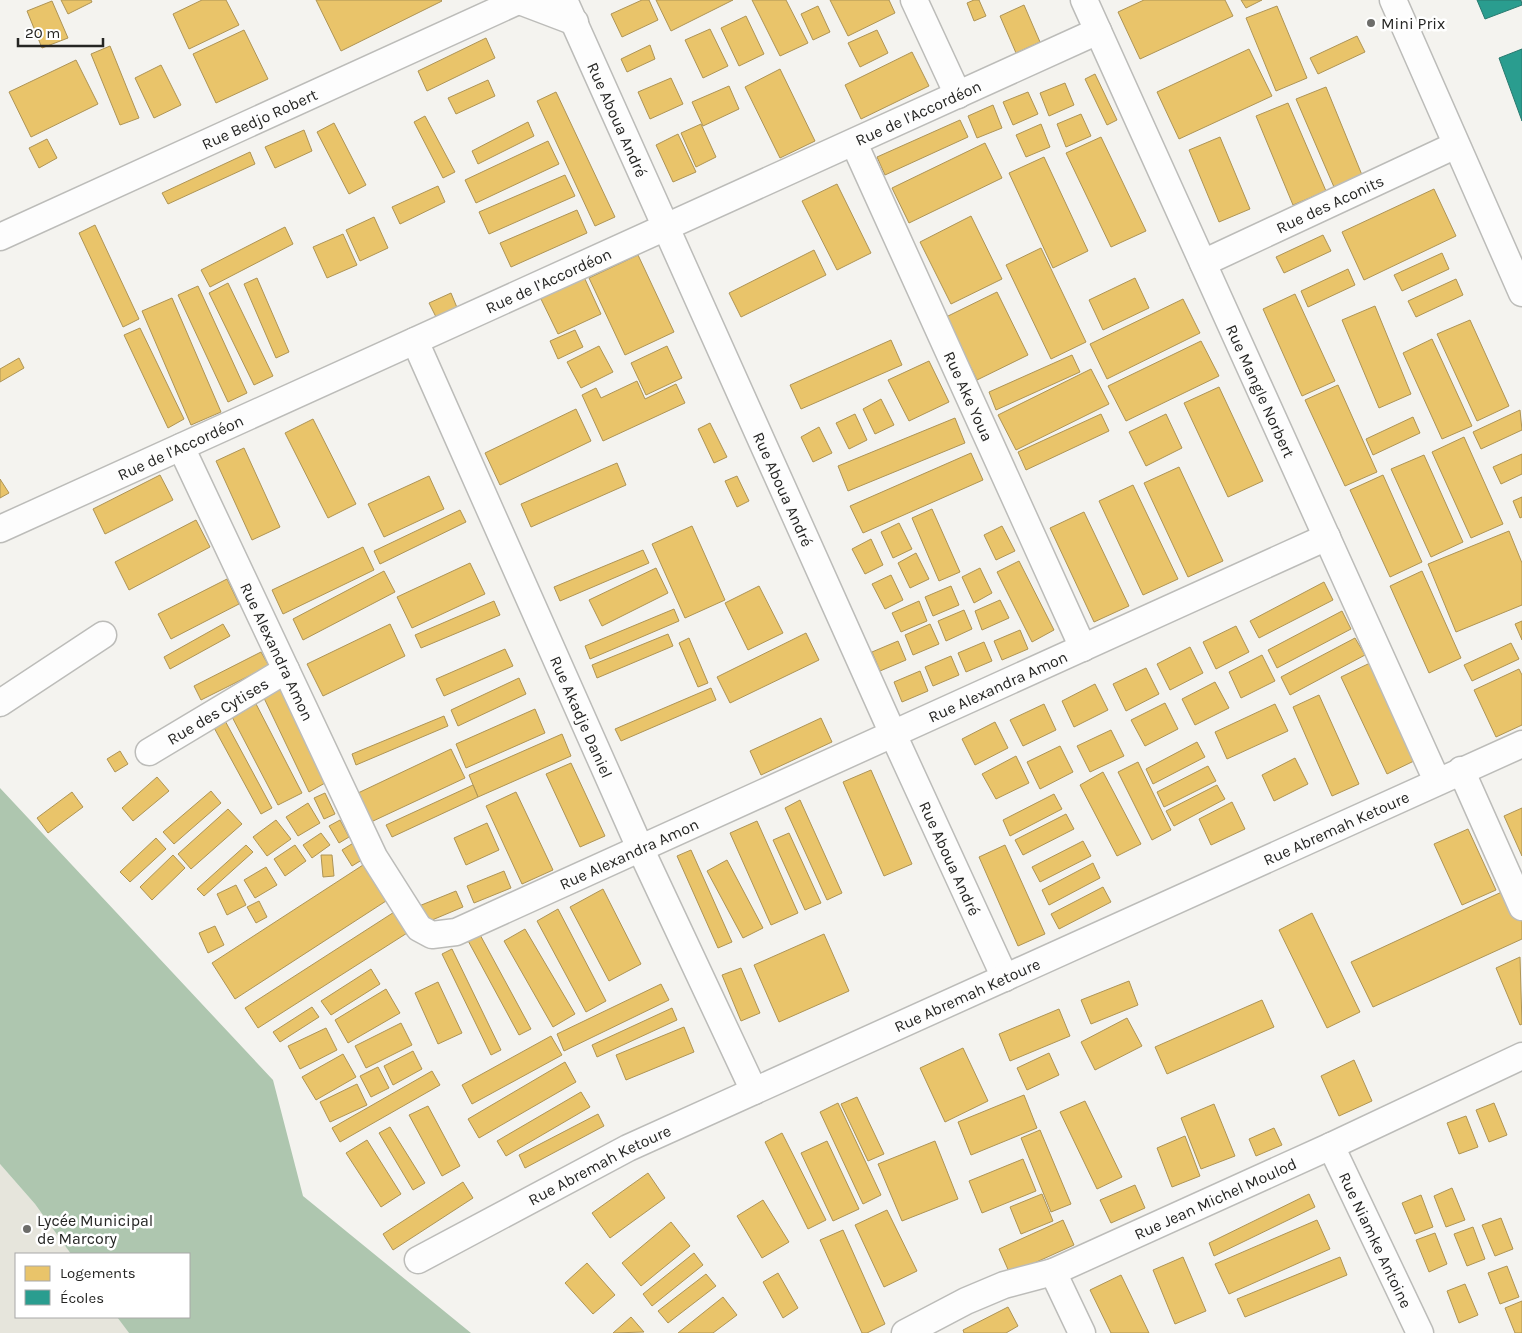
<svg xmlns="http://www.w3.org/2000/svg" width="1522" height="1333" viewBox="0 0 1522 1333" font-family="Karla,sans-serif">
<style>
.built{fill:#e6e5dc}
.water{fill:#aec6af}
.homes{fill:#e9c46a;stroke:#ae9455}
.schools{fill:#2a9d8f;stroke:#28796f}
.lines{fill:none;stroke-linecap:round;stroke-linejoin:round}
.street-casing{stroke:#bcbcb9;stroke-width:29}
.street{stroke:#fdfdfd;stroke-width:26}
.poi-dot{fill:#6d6d6a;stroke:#fff;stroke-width:2}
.labels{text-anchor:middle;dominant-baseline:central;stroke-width:5;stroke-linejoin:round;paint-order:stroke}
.poi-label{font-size:16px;fill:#252523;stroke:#fff;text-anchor:start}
.street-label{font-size:16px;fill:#252523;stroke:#fff}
</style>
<rect width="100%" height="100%" fill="#f4f3ef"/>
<polygon class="built" points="0,1164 35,1204 71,1254 16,1254 16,1317 117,1317 129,1333 0,1333"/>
<polygon class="water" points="0,788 273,1080 303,1196 471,1333 129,1333 117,1317 189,1317 189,1254 71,1254 35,1204 0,1164"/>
<g class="homes">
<polygon points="61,0 91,0 92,2 68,14"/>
<polygon points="202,0 226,0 239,25 189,49 173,14"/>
<polygon points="316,0 441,0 442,1 341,51"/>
<polygon points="642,0 649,0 658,20 622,37 611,14"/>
<polygon points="656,0 733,0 671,31"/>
<polygon points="752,0 786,0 808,43 780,56"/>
<polygon points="830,0 889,0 895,13 848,36"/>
<polygon points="974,0 979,0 986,16 974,21 967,3"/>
<polygon points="1144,0 1225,0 1233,16 1140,59 1118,12"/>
<polygon points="1241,0 1262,0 1246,8"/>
<polygon points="52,1 68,38 42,48 27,11"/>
<polygon points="1024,5 1040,42 1016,53 1000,16"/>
<polygon points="818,6 830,32 813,40 801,14"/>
<polygon points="1277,6 1307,78 1276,91 1246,18"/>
<polygon points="746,16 764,54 739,66 721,28"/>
<polygon points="710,29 728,66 703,78 685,40"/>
<polygon points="244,30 268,79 216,103 193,54"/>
<polygon points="877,30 888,53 860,67 848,43"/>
<polygon points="1357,36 1365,52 1318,74 1310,58"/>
<polygon points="486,38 495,58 427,91 418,71"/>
<polygon points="650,45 655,59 627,72 621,59"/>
<polygon points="110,46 139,118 120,125 91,54"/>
<polygon points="1249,49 1272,96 1179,139 1157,92"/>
<polygon points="912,52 929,86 861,119 845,85"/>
<polygon points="76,60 98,104 31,137 9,92"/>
<polygon points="161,65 181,105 154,118 135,78"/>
<polygon points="780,69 815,141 780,158 745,87"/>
<polygon points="1095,74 1117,120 1107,125 1085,79"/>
<polygon points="671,78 683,104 650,119 638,92"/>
<polygon points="488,80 495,96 456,114 448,98"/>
<polygon points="1065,83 1074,105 1049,116 1040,93"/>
<polygon points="729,86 739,109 703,126 692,102"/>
<polygon points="1326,87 1362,175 1334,187 1296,99"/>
<polygon points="556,92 615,217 595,226 537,101"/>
<polygon points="1028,92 1038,114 1013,125 1003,102"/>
<polygon points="1288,103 1326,191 1293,205 1256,116"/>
<polygon points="993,105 1002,128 977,138 968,116"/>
<polygon points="1081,114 1091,136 1066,147 1057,124"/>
<polygon points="425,116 455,172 443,178 414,122"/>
<polygon points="960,120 968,137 885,175 877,157"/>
<polygon points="528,122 534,136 478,164 472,151"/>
<polygon points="334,123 366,185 349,194 317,132"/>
<polygon points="701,124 716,157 696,167 681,133"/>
<polygon points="1041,124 1050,147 1026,157 1016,135"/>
<polygon points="304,130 312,151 275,168 265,147"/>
<polygon points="678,134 696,172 673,182 656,145"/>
<polygon points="1101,137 1146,231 1111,247 1066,153"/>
<polygon points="1220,137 1250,209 1219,222 1189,150"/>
<polygon points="47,139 57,158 39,168 29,148"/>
<polygon points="548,141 559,164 476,203 465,180"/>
<polygon points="985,143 1002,178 909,223 892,188"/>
<polygon points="250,152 255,164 168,204 162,193"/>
<polygon points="1044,157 1088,251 1053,268 1009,173"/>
<polygon points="565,175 575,196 489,234 479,212"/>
<polygon points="837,184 871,253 837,270 802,201"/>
<polygon points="438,186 445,202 400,224 392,207"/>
<polygon points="1434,189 1456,236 1364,280 1342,232"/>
<polygon points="577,210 587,233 511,267 500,243"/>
<polygon points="971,216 1002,279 951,304 920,242"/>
<polygon points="374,217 388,248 360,261 346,230"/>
<polygon points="95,225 139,319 123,327 79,233"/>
<polygon points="285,227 293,244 210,287 201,270"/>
<polygon points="343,234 357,265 327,278 313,247"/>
<polygon points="1323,235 1331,251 1284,273 1276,257"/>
<polygon points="1041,248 1086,342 1051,359 1006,265"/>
<polygon points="814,250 826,275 741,317 729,293"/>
<polygon points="1442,253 1449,269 1402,291 1394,275"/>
<polygon points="638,255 674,332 625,355 589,278"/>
<polygon points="1348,269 1355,285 1308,307 1301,291"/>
<polygon points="584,277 601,314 558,334 540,297"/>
<polygon points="257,278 289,352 276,358 244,284"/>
<polygon points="1135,278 1149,308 1103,330 1089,300"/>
<polygon points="1456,279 1463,295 1416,317 1408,301"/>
<polygon points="228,283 273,376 254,385 209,293"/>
<polygon points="198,286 247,393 228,402 178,295"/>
<polygon points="997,292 1028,355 977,380 946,317"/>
<polygon points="451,293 458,310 437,319 429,303"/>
<polygon points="1295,294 1335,381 1302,396 1263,309"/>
<polygon points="172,298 221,412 191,425 142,311"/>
<polygon points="1183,299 1200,333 1107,379 1090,344"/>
<polygon points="1375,306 1411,394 1379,408 1342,320"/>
<polygon points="1470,320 1509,406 1477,421 1437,334"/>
<polygon points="140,328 184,419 168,428 124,335"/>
<polygon points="575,330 583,347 558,359 550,341"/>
<polygon points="1432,339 1472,426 1442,439 1403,353"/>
<polygon points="891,340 902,365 801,409 790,385"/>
<polygon points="1201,341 1219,376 1126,421 1108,386"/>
<polygon points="599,346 613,372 581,388 567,362"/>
<polygon points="667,346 682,378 646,395 631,363"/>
<polygon points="1072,355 1080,372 996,410 989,392"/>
<polygon points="19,358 24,368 0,382 0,369"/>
<polygon points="929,361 949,402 909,421 888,380"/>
<polygon points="1091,369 1109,404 1016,450 998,415"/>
<polygon points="637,381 645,399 676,384 685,403 603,441 582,395 596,388 601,398"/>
<polygon points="1338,385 1377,472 1345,486 1305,400"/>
<polygon points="1219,387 1263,481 1228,497 1184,403"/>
<polygon points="881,399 894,425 875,434 863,409"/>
<polygon points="576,409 591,441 500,485 485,453"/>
<polygon points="1520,410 1522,430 1481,449 1473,432"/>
<polygon points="855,414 867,440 849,449 836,423"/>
<polygon points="1101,414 1109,431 1026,470 1018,452"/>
<polygon points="1166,414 1182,448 1146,466 1129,432"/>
<polygon points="1413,417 1420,433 1373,455 1366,439"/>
<polygon points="955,418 965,443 848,491 838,466"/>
<polygon points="313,419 356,504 328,518 285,433"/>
<polygon points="710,423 727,457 714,463 698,429"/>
<polygon points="819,427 832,453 813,462 801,437"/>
<polygon points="1464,437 1503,524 1471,538 1432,452"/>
<polygon points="244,448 280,527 252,540 216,461"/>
<polygon points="971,453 983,480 863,533 850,506"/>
<polygon points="1522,454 1522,474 1501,484 1493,467"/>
<polygon points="1424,455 1463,542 1431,557 1391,469"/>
<polygon points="617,463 626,485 531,527 521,504"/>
<polygon points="1179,467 1223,561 1188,577 1144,483"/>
<polygon points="160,475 173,500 105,534 93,509"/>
<polygon points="1383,475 1422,562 1390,577 1350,490"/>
<polygon points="429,476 444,509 384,537 368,504"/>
<polygon points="737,476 749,501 737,507 725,481"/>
<polygon points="0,479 9,493 0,498"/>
<polygon points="1133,485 1178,579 1143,595 1099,501"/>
<polygon points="1522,497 1522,517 1520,518 1513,501"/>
<polygon points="932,509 960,572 939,581 912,518"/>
<polygon points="460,510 466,522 380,564 374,551"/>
<polygon points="1084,512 1129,606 1094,622 1050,528"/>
<polygon points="196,520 210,547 129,590 115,562"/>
<polygon points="899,523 912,549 893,558 881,532"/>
<polygon points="692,526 725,600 685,618 652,544"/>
<polygon points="1002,526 1015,551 996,560 984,535"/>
<polygon points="1509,531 1522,563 1522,605 1456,632 1428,564"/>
<polygon points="871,539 883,565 865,574 852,549"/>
<polygon points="363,547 374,570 283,614 272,590"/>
<polygon points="643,550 649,563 560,601 554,587"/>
<polygon points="916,553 929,579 910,588 898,563"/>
<polygon points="1019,561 1054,630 1032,642 997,572"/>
<polygon points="470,563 485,594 412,628 397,597"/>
<polygon points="656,568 668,593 602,626 589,600"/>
<polygon points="980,568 992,593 974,603 962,577"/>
<polygon points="384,571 395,592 303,640 293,619"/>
<polygon points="1422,571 1461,658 1429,673 1390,586"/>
<polygon points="891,575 903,600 885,609 872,584"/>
<polygon points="227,579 239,604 171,639 158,614"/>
<polygon points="1324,582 1333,600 1259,638 1250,621"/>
<polygon points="759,586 783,633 748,650 725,603"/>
<polygon points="951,586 959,605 933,616 925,597"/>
<polygon points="1000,600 1009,618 982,630 975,611"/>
<polygon points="494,601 500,615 421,648 415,635"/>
<polygon points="919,601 927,621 901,632 892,613"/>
<polygon points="674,609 679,621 590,659 585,646"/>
<polygon points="964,610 972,629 946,641 938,621"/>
<polygon points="1342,611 1351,629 1277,668 1268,650"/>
<polygon points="1522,621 1522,640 1515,624"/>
<polygon points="223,624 230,636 170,669 164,657"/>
<polygon points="390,624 405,656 323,696 307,664"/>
<polygon points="930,624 939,644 913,655 905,635"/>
<polygon points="1236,626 1249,652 1216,669 1203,642"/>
<polygon points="1020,630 1028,649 1002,660 994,641"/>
<polygon points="806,633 819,660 730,703 717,677"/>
<polygon points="668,634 673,646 597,678 592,665"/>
<polygon points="689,638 708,683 698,687 679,643"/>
<polygon points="1355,638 1365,655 1290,695 1281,677"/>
<polygon points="898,641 906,660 880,671 872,652"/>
<polygon points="984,642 992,661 966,672 958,653"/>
<polygon points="1511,643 1519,659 1472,681 1464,665"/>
<polygon points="1190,647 1203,673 1170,690 1157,664"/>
<polygon points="505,649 513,666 444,696 436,679"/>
<polygon points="261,652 269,666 201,700 194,686"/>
<polygon points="1262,655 1275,681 1241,698 1229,672"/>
<polygon points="951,656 959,675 933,686 925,667"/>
<polygon points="1370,663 1416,760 1387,774 1341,677"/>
<polygon points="1146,668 1159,694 1126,711 1113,684"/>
<polygon points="1519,669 1522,675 1522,725 1496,737 1474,690"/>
<polygon points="920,671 928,691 902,702 894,682"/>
<polygon points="519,678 526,694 458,726 451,710"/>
<polygon points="1215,682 1229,708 1195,725 1182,699"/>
<polygon points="1095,684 1108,710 1074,727 1062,701"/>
<polygon points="280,688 325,783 309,792 263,696"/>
<polygon points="711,688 716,700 621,741 615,729"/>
<polygon points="1319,695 1359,784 1332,796 1293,707"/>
<polygon points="254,700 302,793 278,805 230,713"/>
<polygon points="1165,703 1178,729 1145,746 1131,720"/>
<polygon points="1044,704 1056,730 1023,746 1010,720"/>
<polygon points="1275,704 1288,731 1227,759 1215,732"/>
<polygon points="535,709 545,733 466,768 456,744"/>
<polygon points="444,716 448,726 356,765 352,754"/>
<polygon points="223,717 272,808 261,814 212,724"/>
<polygon points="821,718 832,742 761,775 750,751"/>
<polygon points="995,722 1008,748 975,765 962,739"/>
<polygon points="1111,730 1124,756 1090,772 1077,746"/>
<polygon points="562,734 571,756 478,797 469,775"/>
<polygon points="1197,742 1205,757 1153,784 1146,769"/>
<polygon points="1060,746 1073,772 1040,789 1027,762"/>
<polygon points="451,749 465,778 371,822 358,793"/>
<polygon points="120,751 128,764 115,772 107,759"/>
<polygon points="1016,756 1029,783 996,799 982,774"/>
<polygon points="1295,758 1308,784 1274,801 1262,775"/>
<polygon points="1138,762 1171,830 1152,840 1118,772"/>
<polygon points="571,763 605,836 580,847 546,774"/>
<polygon points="1208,766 1216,781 1164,807 1157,792"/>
<polygon points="871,770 912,864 884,876 843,782"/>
<polygon points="1103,772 1141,844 1117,856 1080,785"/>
<polygon points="157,777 169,791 133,821 122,808"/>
<polygon points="473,785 478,797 392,837 386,825"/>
<polygon points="1217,785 1225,799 1174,826 1166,811"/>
<polygon points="211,791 221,803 174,844 163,832"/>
<polygon points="72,792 83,807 48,833 37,818"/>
<polygon points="516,792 553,870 522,884 486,806"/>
<polygon points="325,793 335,814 324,819 314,798"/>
<polygon points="1054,794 1062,809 1010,836 1003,820"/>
<polygon points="800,800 842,893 827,900 785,808"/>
<polygon points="1232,802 1245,829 1211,845 1199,819"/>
<polygon points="308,803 320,823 298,836 286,817"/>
<polygon points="1522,808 1522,856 1504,816"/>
<polygon points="228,809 242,824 191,869 178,854"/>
<polygon points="1066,814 1074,829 1023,855 1015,840"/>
<polygon points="276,820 291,839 267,856 253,837"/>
<polygon points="340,820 349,837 339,843 329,826"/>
<polygon points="757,821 798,913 771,925 730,833"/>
<polygon points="487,823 499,850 466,865 454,838"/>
<polygon points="1468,829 1496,890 1462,905 1434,844"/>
<polygon points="321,833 330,845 312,858 303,845"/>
<polygon points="789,833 821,903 805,910 773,840"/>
<polygon points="156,838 166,849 130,882 120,872"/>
<polygon points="1083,841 1091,856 1040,882 1032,867"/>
<polygon points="355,842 365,858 352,866 342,850"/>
<polygon points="246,845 253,852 204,896 197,889"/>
<polygon points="295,845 306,861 285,876 274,859"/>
<polygon points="1005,845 1045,934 1018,946 979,857"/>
<polygon points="691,850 732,942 718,948 677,856"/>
<polygon points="173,855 185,868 152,900 140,887"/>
<polygon points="321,855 332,855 334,876 323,877"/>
<polygon points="727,860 763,928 743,938 707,871"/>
<polygon points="1093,863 1100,878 1049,905 1042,890"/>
<polygon points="363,865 386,901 235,999 212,963"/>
<polygon points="266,867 277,885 255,898 244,880"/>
<polygon points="504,871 511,888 474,903 467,886"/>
<polygon points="236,885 246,905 227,915 217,894"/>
<polygon points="1103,887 1111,902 1059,929 1051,914"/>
<polygon points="603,889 641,964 609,981 570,907"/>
<polygon points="1506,890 1522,921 1522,939 1373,1007 1351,962"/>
<polygon points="456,891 463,907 425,923 419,906"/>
<polygon points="259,901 267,917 256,923 247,907"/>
<polygon points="402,907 415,928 258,1028 245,1008"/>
<polygon points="558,909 606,1001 586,1012 537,921"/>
<polygon points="1312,913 1360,1012 1327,1028 1279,930"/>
<polygon points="215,926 224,945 208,953 199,933"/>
<polygon points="525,929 575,1014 553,1027 504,941"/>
<polygon points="478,931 531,1029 519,1035 466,937"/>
<polygon points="824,934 849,991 779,1022 754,965"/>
<polygon points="452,949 501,1050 491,1055 442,954"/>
<polygon points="1520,957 1522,1024 1520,1025 1496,968"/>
<polygon points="741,968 760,1013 741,1021 722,975"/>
<polygon points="371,969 380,984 331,1015 321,1001"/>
<polygon points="1129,981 1138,1005 1091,1024 1081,1000"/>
<polygon points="438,982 462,1033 438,1044 415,993"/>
<polygon points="661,984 669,1000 564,1051 557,1034"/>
<polygon points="386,989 400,1013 348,1043 335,1020"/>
<polygon points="1262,1000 1274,1027 1167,1074 1155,1047"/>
<polygon points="312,1007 319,1017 280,1042 273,1032"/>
<polygon points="672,1008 677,1020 597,1057 592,1045"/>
<polygon points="1059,1009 1070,1036 1010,1061 999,1034"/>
<polygon points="1127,1018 1142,1046 1095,1070 1081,1042"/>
<polygon points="401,1023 412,1045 366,1068 355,1046"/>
<polygon points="684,1027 694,1052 626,1080 616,1055"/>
<polygon points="326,1028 337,1050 300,1069 288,1046"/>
<polygon points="551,1036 562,1055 472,1104 462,1085"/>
<polygon points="963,1048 988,1101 945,1122 920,1068"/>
<polygon points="413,1051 422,1069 393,1085 384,1066"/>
<polygon points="1049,1053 1059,1075 1027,1090 1017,1068"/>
<polygon points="343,1054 356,1077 316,1100 302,1077"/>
<polygon points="1354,1060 1372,1101 1339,1116 1321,1076"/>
<polygon points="565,1062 576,1082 479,1138 468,1119"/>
<polygon points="378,1067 389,1088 371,1097 360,1076"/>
<polygon points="432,1071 440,1085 340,1142 332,1128"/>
<polygon points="357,1084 367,1105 330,1122 320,1102"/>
<polygon points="581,1092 590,1107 506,1156 497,1141"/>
<polygon points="1024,1095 1037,1128 971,1155 958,1122"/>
<polygon points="857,1097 884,1154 868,1161 841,1104"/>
<polygon points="1085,1101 1122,1177 1097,1189 1060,1112"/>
<polygon points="838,1103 881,1195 863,1204 820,1112"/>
<polygon points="1494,1103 1507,1135 1489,1142 1476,1110"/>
<polygon points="1214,1104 1235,1156 1201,1169 1181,1118"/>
<polygon points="428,1106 460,1166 442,1176 409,1115"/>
<polygon points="598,1114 604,1126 525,1168 519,1155"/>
<polygon points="1466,1116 1478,1147 1459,1154 1447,1123"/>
<polygon points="390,1127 425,1183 413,1190 379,1133"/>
<polygon points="1274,1128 1282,1145 1256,1156 1249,1139"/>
<polygon points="1040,1130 1071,1204 1051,1212 1021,1138"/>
<polygon points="782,1133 826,1220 808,1229 765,1142"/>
<polygon points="1185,1136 1200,1176 1172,1187 1157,1148"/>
<polygon points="367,1140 401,1194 381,1207 346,1153"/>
<polygon points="827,1141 859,1209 833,1221 801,1153"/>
<polygon points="935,1141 958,1199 902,1221 878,1164"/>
<polygon points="1023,1159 1036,1191 982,1213 969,1181"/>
<polygon points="648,1173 665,1198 610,1238 592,1213"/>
<polygon points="463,1182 473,1198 393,1250 383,1234"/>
<polygon points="1135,1185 1145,1208 1111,1223 1100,1200"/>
<polygon points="1452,1188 1465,1220 1446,1227 1434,1196"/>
<polygon points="1042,1194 1053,1221 1021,1234 1010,1207"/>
<polygon points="1309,1194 1315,1207 1214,1256 1209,1243"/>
<polygon points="1421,1195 1433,1227 1415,1234 1402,1203"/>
<polygon points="763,1200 789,1242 762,1258 737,1216"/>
<polygon points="887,1210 917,1271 884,1287 855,1225"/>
<polygon points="1501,1218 1513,1249 1495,1256 1482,1225"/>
<polygon points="1063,1220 1074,1245 1010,1274 999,1249"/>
<polygon points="1317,1220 1330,1249 1229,1294 1215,1264"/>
<polygon points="671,1222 690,1246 641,1286 622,1263"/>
<polygon points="1473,1227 1485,1259 1467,1266 1454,1234"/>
<polygon points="843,1230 885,1324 867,1333 862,1333 820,1240"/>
<polygon points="1435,1233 1447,1264 1429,1272 1416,1240"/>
<polygon points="694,1253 703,1265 652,1306 643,1294"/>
<polygon points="1183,1257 1206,1311 1175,1324 1153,1270"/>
<polygon points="1340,1257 1347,1275 1245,1317 1237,1299"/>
<polygon points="587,1263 615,1295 593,1314 565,1283"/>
<polygon points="1507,1266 1519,1297 1500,1304 1488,1273"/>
<polygon points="778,1273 798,1308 783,1318 763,1282"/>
<polygon points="706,1274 716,1286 668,1323 658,1311"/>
<polygon points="1121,1275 1149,1333 1111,1333 1090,1290"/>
<polygon points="1465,1284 1478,1315 1459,1323 1447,1291"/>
<polygon points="723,1297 737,1315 713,1333 678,1333"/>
<polygon points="1522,1301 1522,1333 1515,1333 1505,1308"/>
<polygon points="1008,1307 1018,1326 1006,1333 964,1333 963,1330"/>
<polygon points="631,1317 644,1332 613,1333"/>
</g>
<g class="schools">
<polygon points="1477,0 1521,0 1522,5 1485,19"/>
<polygon points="1522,49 1522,121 1499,58"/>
</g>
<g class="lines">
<g class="street-casing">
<g id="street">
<polyline points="517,0 575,22"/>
<path id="s1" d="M564,0L893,734L1005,978"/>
<polyline points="914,0 958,95"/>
<path id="s2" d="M1084,0L1437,781"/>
<polyline points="1393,0 1522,293"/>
<path id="s3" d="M854,143L1083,648"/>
<path id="s4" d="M0,237L518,1"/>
<path id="s5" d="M1203,263L1456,145"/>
<path id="s6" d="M415,341L640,848L754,1091"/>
<path id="s7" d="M181,447L374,857L419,928L432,935L456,932L1327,537"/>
<path id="s8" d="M0,529L1098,31"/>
<polyline points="0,703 103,635"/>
<path id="s9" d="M149,752L286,670"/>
<polyline points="1461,770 1522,907"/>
<path id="s10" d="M1331,1146L1420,1333"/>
<path id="s11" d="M418,1260L628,1148L1522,744"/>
<polyline points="1053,1272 1082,1333"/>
<path id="s12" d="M905,1333L966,1301L1004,1285L1053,1272L1331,1146L1522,1056"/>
</g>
</g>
<use href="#street" class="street"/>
</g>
<g class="poi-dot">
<circle cx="1371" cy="23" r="5"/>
<circle cx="27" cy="1229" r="5"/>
</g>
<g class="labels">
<g class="poi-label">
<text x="1381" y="23">Mini Prix</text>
<text x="37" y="1220">Lycée Municipal<tspan x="37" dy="18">de Marcory</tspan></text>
</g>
<g class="street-label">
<text stroke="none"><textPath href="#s8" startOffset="1008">Rue de l'Accordéon</textPath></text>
<text stroke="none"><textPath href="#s4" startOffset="285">Rue Bedjo Robert</textPath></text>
<text stroke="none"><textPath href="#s1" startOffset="131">Rue Aboua André</textPath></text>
<text stroke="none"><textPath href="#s5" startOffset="140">Rue des Aconits</textPath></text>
<text stroke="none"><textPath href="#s8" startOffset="602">Rue de l'Accordéon</textPath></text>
<text stroke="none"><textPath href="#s2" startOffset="429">Rue Mangle Norbert</textPath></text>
<text stroke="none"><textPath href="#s3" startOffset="278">Rue Ake Youa</textPath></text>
<text stroke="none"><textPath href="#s8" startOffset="198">Rue de l'Accordéon</textPath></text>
<text stroke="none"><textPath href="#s1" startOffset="536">Rue Aboua André</textPath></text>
<text stroke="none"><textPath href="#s7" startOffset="226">Rue Alexandra Amon</textPath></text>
<text stroke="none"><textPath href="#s7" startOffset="1171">Rue Alexandra Amon</textPath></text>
<text stroke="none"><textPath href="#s9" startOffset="80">Rue des Cytises</textPath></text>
<text stroke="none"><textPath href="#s6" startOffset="411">Rue Akadje Daniel</textPath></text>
<text stroke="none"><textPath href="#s11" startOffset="1015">Rue Abremah Ketoure</textPath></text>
<text stroke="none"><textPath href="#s7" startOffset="766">Rue Alexandra Amon</textPath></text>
<text stroke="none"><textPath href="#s1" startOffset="941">Rue Aboua André</textPath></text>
<text stroke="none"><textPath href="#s11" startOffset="610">Rue Abremah Ketoure</textPath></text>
<text stroke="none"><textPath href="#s11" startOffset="205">Rue Abremah Ketoure</textPath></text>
<text stroke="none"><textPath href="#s12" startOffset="339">Rue Jean Michel Moulod</textPath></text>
<text stroke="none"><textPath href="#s10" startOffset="104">Rue Niamke Antoine</textPath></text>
</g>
</g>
<rect x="15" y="1253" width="175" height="65" fill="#ffffff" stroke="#a8a8a7"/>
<rect x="25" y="1266" width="25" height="15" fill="#e9c46a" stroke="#a8a8a7"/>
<text x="60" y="1278" font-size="15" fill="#252523">Logements</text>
<rect x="25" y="1290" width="25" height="15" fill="#2a9d8f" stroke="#a8a8a7"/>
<text x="60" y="1303" font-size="15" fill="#252523">Écoles</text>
<path d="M18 38v8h85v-8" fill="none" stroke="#252523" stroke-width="2.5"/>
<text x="25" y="38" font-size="15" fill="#252523" stroke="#ffffff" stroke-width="4" paint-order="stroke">20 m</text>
</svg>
